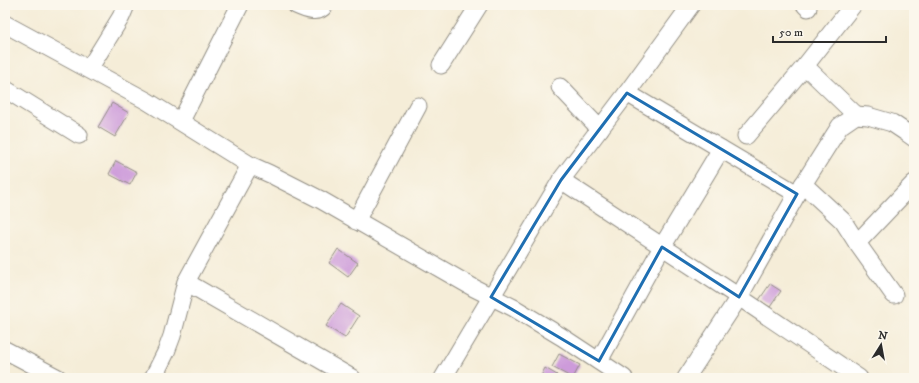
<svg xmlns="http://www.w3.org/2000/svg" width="919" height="383" viewBox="0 0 919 383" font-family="'IM FELL DW Pica',serif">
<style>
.building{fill:#cd9bda}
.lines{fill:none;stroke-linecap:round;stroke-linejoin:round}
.minor-casing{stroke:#908c82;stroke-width:19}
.minor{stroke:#fff;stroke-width:17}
.marked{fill:none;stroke:#1f6fb2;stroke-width:3;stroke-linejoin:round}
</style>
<rect width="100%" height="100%" fill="#fbf7ec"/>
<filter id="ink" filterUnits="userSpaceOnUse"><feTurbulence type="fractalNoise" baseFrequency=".025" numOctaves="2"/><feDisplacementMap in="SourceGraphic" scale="8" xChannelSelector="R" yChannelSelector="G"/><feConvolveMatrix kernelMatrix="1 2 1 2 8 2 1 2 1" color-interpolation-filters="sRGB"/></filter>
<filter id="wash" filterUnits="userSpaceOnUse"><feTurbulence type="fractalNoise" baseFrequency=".012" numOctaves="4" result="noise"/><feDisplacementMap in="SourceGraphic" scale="16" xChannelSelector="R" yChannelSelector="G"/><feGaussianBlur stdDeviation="0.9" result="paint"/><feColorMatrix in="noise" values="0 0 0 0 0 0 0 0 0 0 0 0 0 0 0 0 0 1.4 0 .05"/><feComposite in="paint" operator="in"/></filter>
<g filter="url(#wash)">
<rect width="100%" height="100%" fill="#f5edd8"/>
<g id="blocks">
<g class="building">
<polygon points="112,103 129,113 115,137 98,127"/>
<polygon points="116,161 137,172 130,185 109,174"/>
<polygon points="338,249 358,263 348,277 329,263"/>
<polygon points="770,284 781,291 770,307 759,300"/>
<polygon points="341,304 359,316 345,338 326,326"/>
<polygon points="559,354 580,365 573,378 552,367"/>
<polygon points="545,368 557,375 555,378 540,378"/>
</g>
</g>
</g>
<g filter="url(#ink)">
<use href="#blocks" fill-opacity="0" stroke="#908c82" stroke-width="1"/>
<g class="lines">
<g class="minor-casing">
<g id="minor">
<path d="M296,5C305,9 318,15 325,5"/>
<polyline points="805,5 808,8"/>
<polyline points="5,24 147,101 250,165 270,174 321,200 474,288 514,308 562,337 624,378"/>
<polyline points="441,65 479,5"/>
<polyline points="805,66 856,115"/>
<polyline points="89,69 121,17 126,5"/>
<polyline points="560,87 600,129"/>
<polyline points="5,89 79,135"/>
<polyline points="627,93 797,194"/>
<polyline points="181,121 240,5"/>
<polyline points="746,136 805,66 853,5"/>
<polyline points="561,180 739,297 859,378"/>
<polyline points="803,184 843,221 857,243 894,295"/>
<polyline points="356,221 418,106"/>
<polyline points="857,243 914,183"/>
<polyline points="186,282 352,378"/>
<polyline points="5,350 58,378"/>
<polyline points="599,361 662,247 721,149"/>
<polyline points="153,378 166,352 172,336 186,282 250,165"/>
<polyline points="443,378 561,180 627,93 691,5"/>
<polyline points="686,378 739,297 797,194 840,126 856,115 868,116 892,123 907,133 914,138"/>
</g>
</g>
<use href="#minor" class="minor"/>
</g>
</g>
<path class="marked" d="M627,93L797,194L739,297L662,247L599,361L491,297L561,180Z"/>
<rect width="919" height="383" fill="none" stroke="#fbf7ec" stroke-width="20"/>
<g transform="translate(881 345) rotate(11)" stroke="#fbf7ec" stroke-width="3" paint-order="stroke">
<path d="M0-3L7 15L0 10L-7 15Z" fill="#2b2b2b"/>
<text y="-6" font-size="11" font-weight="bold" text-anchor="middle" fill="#2b2b2b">N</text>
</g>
<path d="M773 36v6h113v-6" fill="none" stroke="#2b2b2b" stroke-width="2"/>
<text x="779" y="36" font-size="12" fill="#2b2b2b" stroke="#fbf7ec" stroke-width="3" paint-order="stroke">50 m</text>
</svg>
